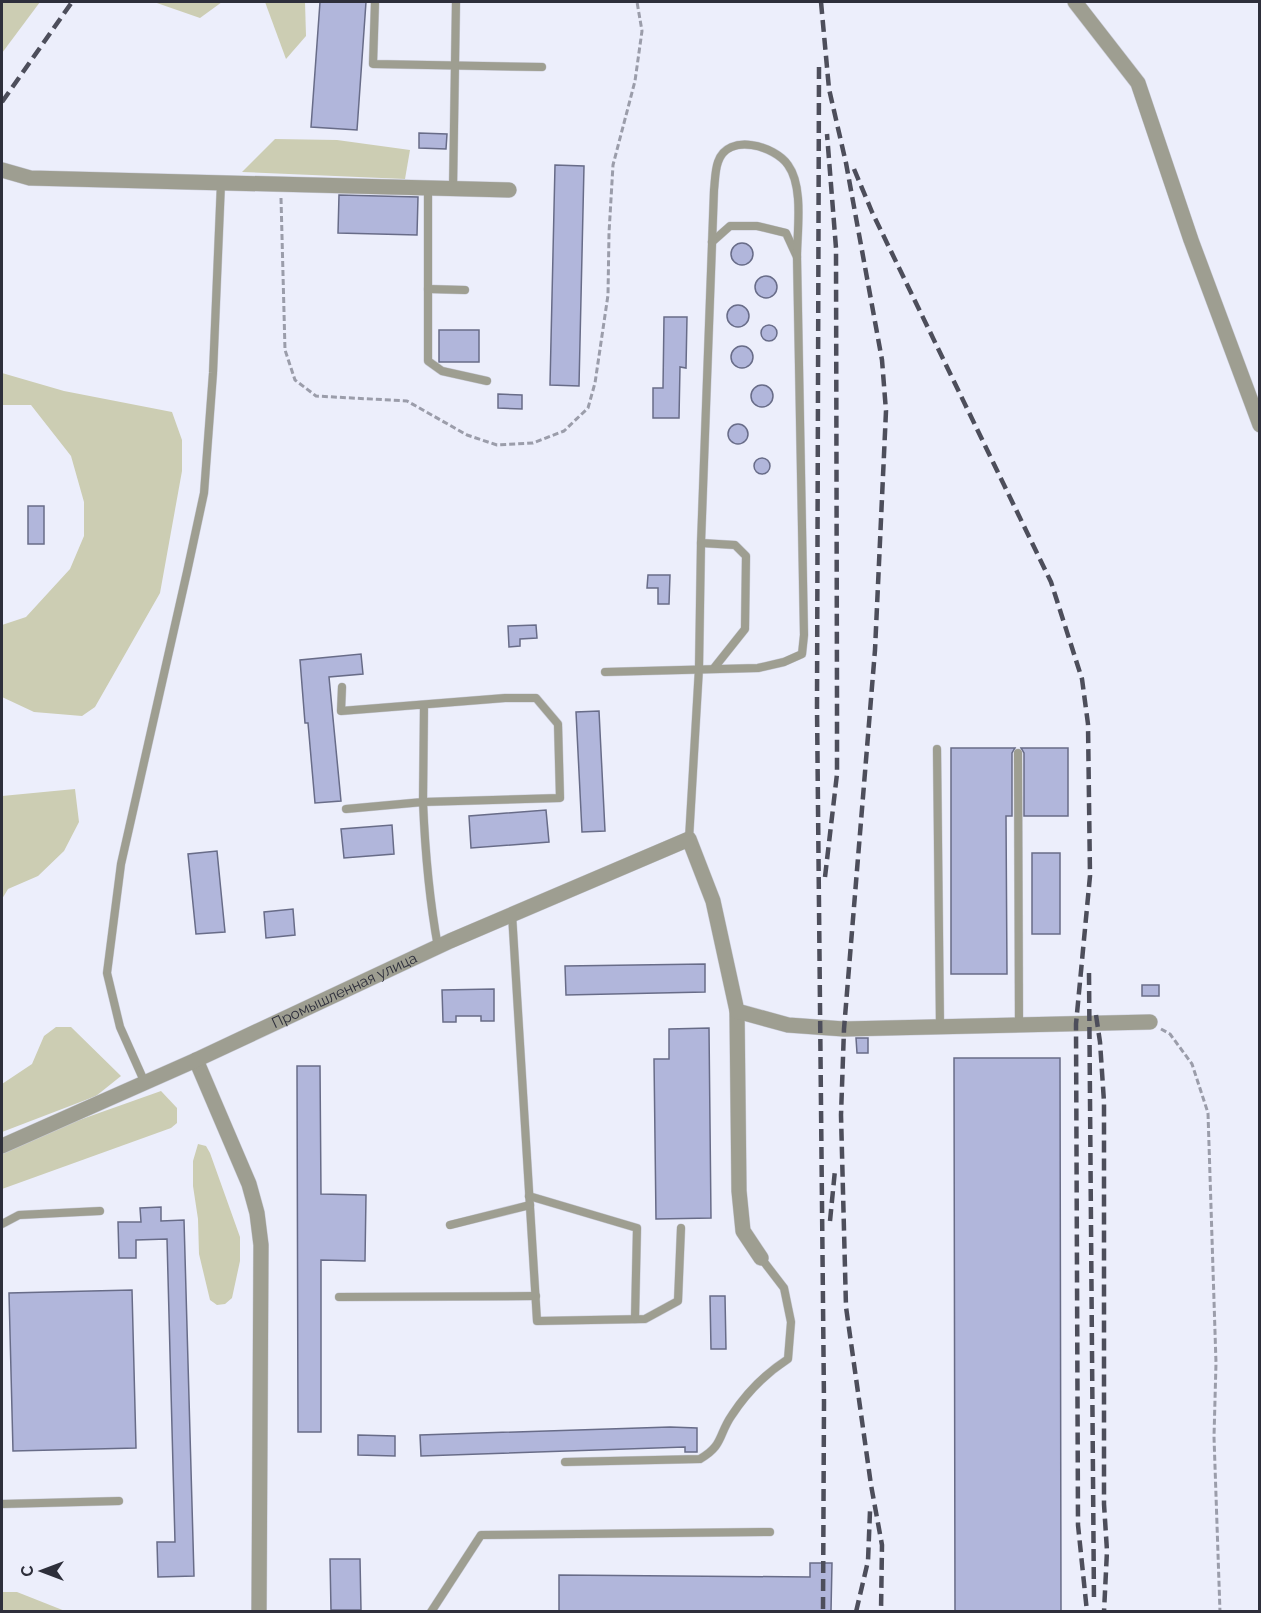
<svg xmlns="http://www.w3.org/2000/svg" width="1261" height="1613" viewBox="0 0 1261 1613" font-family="Raleway,sans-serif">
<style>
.green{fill:#cccdb3}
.building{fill:#b1b6db;stroke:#686c88;stroke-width:1.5}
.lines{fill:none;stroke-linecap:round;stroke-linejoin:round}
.lane-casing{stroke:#caccd8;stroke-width:9}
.street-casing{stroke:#caccd8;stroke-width:16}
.path{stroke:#9b9daa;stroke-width:3;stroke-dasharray:6 3;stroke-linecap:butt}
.lane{stroke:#9e9e91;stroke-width:8}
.street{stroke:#9e9e91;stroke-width:15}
.rail{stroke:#4d4e5b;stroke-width:4.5;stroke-dasharray:12 6;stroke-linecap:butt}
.labels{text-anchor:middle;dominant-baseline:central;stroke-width:5;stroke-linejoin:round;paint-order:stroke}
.street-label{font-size:15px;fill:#2e2f3b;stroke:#eceefb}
</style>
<rect width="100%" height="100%" fill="#eceefb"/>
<g class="green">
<polygon points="2,2 40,2 2,53"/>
<polygon points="154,2 222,2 200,18"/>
<polygon points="265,2 305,2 306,36 286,59"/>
<polygon points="275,139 337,140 410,150 405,179 242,172"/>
<polygon points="2,373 64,391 172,412 182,440 182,471 160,593 95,707 82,716 34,712 2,697 2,625 26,617 70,569 84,536 84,502 71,456 31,405 2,405"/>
<polygon points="75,789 79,822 64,851 38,876 8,889 2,899 2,796"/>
<polygon points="56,1027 71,1027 121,1076 96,1096 2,1132 2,1084 32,1064 44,1036"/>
<polygon points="161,1091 177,1108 177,1123 171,1128 2,1189 2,1151 68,1124"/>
<polygon points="198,1144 206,1146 210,1153 240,1237 240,1261 232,1298 225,1304 217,1305 210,1300 199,1254 198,1219 193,1186 193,1161"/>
<polygon points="2,1592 17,1592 65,1611 2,1611"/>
</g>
<g class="building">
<polygon points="320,2 366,2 357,130 311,127"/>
<polygon points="419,133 447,134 446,149 419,148"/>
<polygon points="555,165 584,166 579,386 550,385"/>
<polygon points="339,195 418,197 417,235 338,233"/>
<circle cx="742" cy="254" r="11"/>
<circle cx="766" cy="287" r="11"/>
<circle cx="738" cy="316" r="11"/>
<polygon points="664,317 687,317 686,368 680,367 679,418 653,418 653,388 663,388"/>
<circle cx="769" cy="333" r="8"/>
<rect x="439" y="330" width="40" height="32"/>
<circle cx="742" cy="357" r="11"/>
<circle cx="762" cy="396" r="11"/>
<polygon points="498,394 522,395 522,409 498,408"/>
<circle cx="738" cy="434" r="10"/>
<circle cx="762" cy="466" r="8"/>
<rect x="28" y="506" width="16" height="38"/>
<polygon points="648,575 670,575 669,604 658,604 658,588 647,588"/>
<polygon points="536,625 537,638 520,639 520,646 509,647 508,626"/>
<polygon points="361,654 363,674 329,677 341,801 315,803 308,723 305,723 300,660"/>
<polygon points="599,711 605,831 582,832 576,712"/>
<polygon points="951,748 1015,748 1012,753 1012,816 1006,816 1007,974 951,974"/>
<polygon points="1021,748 1068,748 1068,816 1024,816 1024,753"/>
<polygon points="546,810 549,842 471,848 469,816"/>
<polygon points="392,825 394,854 344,858 341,829"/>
<polygon points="217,851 225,932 196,934 188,854"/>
<rect x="1032" y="853" width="28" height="81"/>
<polygon points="293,909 295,935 266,938 264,912"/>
<polygon points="705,964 705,992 566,995 565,966"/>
<rect x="1142" y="985" width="17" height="11"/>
<polygon points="494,989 494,1021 481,1021 481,1016 456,1016 456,1022 443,1022 442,990"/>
<polygon points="709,1028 711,1218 656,1219 654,1059 669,1059 669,1029"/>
<polygon points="856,1038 868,1038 868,1053 857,1053"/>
<polygon points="954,1058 1060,1058 1061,1611 955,1611"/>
<polygon points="297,1066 320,1066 321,1194 366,1195 365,1261 321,1260 321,1432 298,1432"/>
<polygon points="161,1207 161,1221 184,1220 194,1576 158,1577 157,1542 175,1542 167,1239 136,1240 136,1258 119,1258 118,1222 141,1222 140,1208"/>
<polygon points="132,1290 136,1448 13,1451 9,1293"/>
<polygon points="710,1296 725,1296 726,1349 711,1349"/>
<polygon points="670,1427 697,1428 697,1452 685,1452 685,1447 421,1456 420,1435"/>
<polygon points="358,1435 395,1436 395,1456 358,1455"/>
<polygon points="330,1559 360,1559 361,1610 331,1610"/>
<polygon points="810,1563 832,1563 831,1611 559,1611 559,1575 810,1577"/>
</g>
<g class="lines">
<g class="lane-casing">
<g id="lane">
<polyline points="375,2 373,64 542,67"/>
<polyline points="428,188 428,361 442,371 487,381"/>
<polyline points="453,189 456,2"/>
<polyline points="428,289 465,290"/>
<polyline points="701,543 735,545 746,556 745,629 714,668"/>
<polyline points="605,672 758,668 784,662 802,654 804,635 797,257 786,233 757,226 730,226 712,242"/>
<polyline points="342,687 341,711 505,698 536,698 558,724 560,798 423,802 424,705"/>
<polyline points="937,749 940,1027"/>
<polyline points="1018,753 1019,1025"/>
<path d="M346,809L423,802C425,850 429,898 438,947"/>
<path d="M689,839L699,668L701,543L714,190C715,181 715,170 718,162C728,132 775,146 788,165C804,187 797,231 797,257"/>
<polyline points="512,914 537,1321 645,1319 678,1301 681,1228"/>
<polyline points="145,1083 120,1027 107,973 121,864 187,572 204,493 213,373 221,183"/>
<polyline points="529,1196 637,1228 635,1319"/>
<polyline points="2,1224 19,1215 100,1211"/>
<polyline points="450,1225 530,1205"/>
<polyline points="339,1297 536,1296"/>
<path d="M565,1462L700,1459C724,1445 718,1435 732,1415C747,1392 765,1374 788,1359L791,1322L784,1288L761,1258"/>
<polyline points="2,1504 119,1501"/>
<polyline points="431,1612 481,1535 770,1532"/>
</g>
</g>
<g class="street-casing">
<g id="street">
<polyline points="1075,2 1138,83 1191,240 1260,425"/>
<polyline points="2,170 30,178 509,190"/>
<polyline points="737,1011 739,1191 743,1231 761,1258"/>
<polyline points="196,1060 249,1184 257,1213 261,1245 259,1612"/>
<path id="s1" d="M2,1146L196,1060L450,941L689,839L713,901L737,1011L788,1025L844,1029L1150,1022"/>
</g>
</g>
<g class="path">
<polyline points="281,198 285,350 295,380 316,396 407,401 467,435 497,445 533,443 564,431 588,408 595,383 608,295 609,233 613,165 635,81 642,31 637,2"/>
<polyline points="1161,1029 1170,1034 1192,1064 1208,1113 1216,1363 1214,1437 1220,1612"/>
</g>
<use href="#lane" class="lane"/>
<use href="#street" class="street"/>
<g class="rail">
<polyline points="821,2 829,89 846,163 882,360 886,411 875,650 844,1029 841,1115 846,1307 871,1485 882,1545 881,1612"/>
<polyline points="819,67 817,707 824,1402 823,1612"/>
<polyline points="2,102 72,2"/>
<polyline points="854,169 872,212 1051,582 1082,679 1088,724 1090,876 1076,1024 1078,1525 1087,1612"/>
<polyline points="825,877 837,774 837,701 836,248 827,134"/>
<polyline points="1089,973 1094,1603"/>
<polyline points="1096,1015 1100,1042 1104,1102 1104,1504 1107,1551 1104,1612"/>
<polyline points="830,1221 835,1170"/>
<polyline points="856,1612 868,1561 870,1511"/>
</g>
</g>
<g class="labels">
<g class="street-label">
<text stroke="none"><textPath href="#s1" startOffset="376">Промышленная улица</textPath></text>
</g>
</g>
<rect width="1261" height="1613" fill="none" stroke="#2e2f3b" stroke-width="6"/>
<g transform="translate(42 1571) rotate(270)" stroke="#eceefb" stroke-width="4.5" paint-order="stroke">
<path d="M0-4.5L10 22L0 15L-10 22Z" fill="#2e2f3b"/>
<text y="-9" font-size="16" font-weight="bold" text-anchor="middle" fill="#2e2f3b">С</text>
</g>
</svg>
